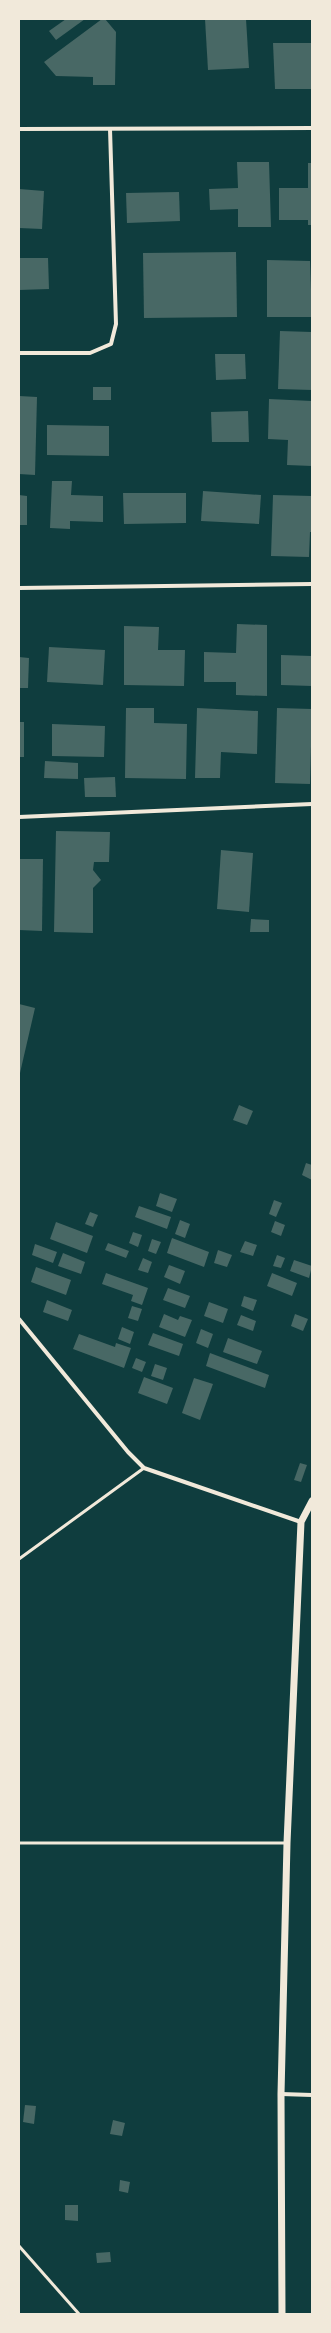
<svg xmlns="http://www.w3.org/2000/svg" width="331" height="2333" viewBox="0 0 331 2333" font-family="'Asap Condensed',sans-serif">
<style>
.building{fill:#486865}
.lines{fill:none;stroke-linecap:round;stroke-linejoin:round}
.service{stroke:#f1e9da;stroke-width:3}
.minor{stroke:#f1e9da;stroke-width:4}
.tertiary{stroke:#f1e9da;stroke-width:7}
</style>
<rect width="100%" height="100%" fill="#0f3d3e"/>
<g class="building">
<polygon points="66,19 85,19 56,40 49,31"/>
<polygon points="102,19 105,19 116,32 115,85 93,85 93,77 56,76 44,62"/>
<polygon points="205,19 246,19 249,68 208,70"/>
<polygon points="273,43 312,43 312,89 275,89"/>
<polygon points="237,162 269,162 271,227 238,227 238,209 210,210 209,189 238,188"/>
<polygon points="308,163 312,163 312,225 308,225 308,220 279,220 279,188 308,188"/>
<polygon points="19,189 44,191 42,229 19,228"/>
<polygon points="179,192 180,221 127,223 126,193"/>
<polygon points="236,252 237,317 144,318 143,253"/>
<polygon points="19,258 48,258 49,289 19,290"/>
<polygon points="267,260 310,261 312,317 267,317"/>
<polygon points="280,331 312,332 312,390 278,389"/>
<polygon points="215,354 245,354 246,379 216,380"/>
<rect x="93" y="387" width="18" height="13"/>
<polygon points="19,396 37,397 35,475 19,474"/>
<polygon points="269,399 312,401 312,466 287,465 288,440 268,439"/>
<polygon points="248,411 249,442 212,442 211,412"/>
<polygon points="47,425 109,426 109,456 47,455"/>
<polygon points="52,481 72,481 71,495 103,496 103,522 70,521 70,529 50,528"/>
<polygon points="203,491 261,495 259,524 201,521"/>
<polygon points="123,493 186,493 186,523 124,524"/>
<polygon points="19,495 27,496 27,525 19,525"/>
<polygon points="273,495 312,496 312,532 310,532 309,557 271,556"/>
<polygon points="237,624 267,625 267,696 236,695 236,682 204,682 204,652 236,653"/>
<polygon points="124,626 159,627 158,650 185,650 184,686 124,685"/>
<polygon points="49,647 105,650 103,685 47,682"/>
<polygon points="281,655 312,656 312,686 281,685"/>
<polygon points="19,657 29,658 28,688 19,688"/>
<polygon points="126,708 154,708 154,723 187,724 186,779 125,778"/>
<polygon points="197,708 258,711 257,754 221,752 220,778 195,778"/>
<polygon points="277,708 312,709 310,784 275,783"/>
<rect x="19" y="722" width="5" height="35"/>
<polygon points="52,724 105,726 104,757 52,756"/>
<polygon points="45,761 78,763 78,779 44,778"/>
<polygon points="115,777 116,797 85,797 84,778"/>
<polygon points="56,831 110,832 109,862 94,862 93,870 101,880 93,888 93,933 54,932"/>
<polygon points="221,850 253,853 249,912 217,909"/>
<polygon points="19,859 43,859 42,931 19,930"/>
<polygon points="251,919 269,920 269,932 250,932"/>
<polygon points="19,1004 35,1008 20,1073 19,1073"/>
<polygon points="239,1105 253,1111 247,1125 233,1120"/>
<polygon points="306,1163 312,1165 312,1180 302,1175"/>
<polygon points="160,1193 177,1199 172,1212 156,1206"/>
<polygon points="274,1200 282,1203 276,1217 269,1214"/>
<polygon points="139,1206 171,1217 167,1229 135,1217"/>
<polygon points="90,1212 98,1215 93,1227 85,1224"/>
<polygon points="180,1220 190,1224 185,1238 175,1234"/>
<polygon points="275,1221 285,1225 281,1236 271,1232"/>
<polygon points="56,1222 93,1236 87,1253 50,1239"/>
<polygon points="133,1232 142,1235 138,1247 129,1243"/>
<polygon points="172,1238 209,1252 204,1267 167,1253"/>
<polygon points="152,1239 161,1242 156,1254 148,1251"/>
<polygon points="245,1241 257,1245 253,1256 240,1252"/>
<polygon points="108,1243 129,1251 126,1258 105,1250"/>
<polygon points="35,1244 57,1252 53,1263 32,1255"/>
<polygon points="218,1250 232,1255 227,1267 214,1263"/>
<polygon points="63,1253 85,1262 81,1274 58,1266"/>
<polygon points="277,1255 285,1258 281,1268 273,1266"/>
<polygon points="143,1258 152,1262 148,1273 138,1270"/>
<polygon points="294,1260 312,1266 309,1278 290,1271"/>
<polygon points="169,1265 185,1271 180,1284 164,1277"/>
<polygon points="36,1267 71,1280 66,1295 31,1282"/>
<polygon points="106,1273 148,1288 142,1305 131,1301 133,1295 102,1284"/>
<polygon points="272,1273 297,1283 292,1296 267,1286"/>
<polygon points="168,1288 190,1296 185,1308 163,1300"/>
<polygon points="244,1296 257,1300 253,1311 241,1306"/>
<polygon points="47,1300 72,1310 68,1321 43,1312"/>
<polygon points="209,1302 228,1309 223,1323 204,1316"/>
<polygon points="132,1306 142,1309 138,1321 128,1318"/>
<polygon points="164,1314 178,1320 180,1316 192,1320 185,1337 159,1327"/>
<polygon points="295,1314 308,1319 303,1331 291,1326"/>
<polygon points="241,1315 256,1321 253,1331 237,1325"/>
<polygon points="122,1327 134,1332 130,1344 118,1339"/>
<polygon points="201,1329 213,1334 208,1348 196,1343"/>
<polygon points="153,1333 183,1344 179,1356 148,1345"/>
<polygon points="79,1334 115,1347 116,1343 131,1348 124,1368 73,1349"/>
<polygon points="228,1338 262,1351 257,1364 223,1352"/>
<polygon points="210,1353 269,1375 265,1388 206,1366"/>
<polygon points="136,1358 146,1362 142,1372 132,1368"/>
<polygon points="155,1364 167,1368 163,1380 151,1376"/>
<polygon points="144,1377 173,1388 167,1404 138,1393"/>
<polygon points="194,1378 213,1384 200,1420 182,1413"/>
<polygon points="300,1463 307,1465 301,1482 294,1480"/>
<polygon points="25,2105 36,2106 34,2124 23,2122"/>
<polygon points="113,2120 125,2123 122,2136 110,2134"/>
<polygon points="120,2180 130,2182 128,2193 119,2191"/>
<polygon points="65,2205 78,2205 78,2221 65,2220"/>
<polygon points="110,2252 111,2262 97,2263 96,2253"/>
</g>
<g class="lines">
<g class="service">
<polyline points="19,1559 144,1468"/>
<polyline points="19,1843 287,1843"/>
<polyline points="19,2246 79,2314"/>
</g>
<g class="minor">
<polyline points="19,129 312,128"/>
<polyline points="19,353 90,353 111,344 116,324 110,129"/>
<polyline points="19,588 312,584"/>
<polyline points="19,817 312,804"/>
<polyline points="19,1319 128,1452 144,1468 301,1522"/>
<polyline points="281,2094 312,2095"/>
</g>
<polyline class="tertiary" points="282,2314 281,2094 287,1843 301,1522 312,1501"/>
</g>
<rect width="331" height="2333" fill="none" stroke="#f1e9da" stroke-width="40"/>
</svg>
